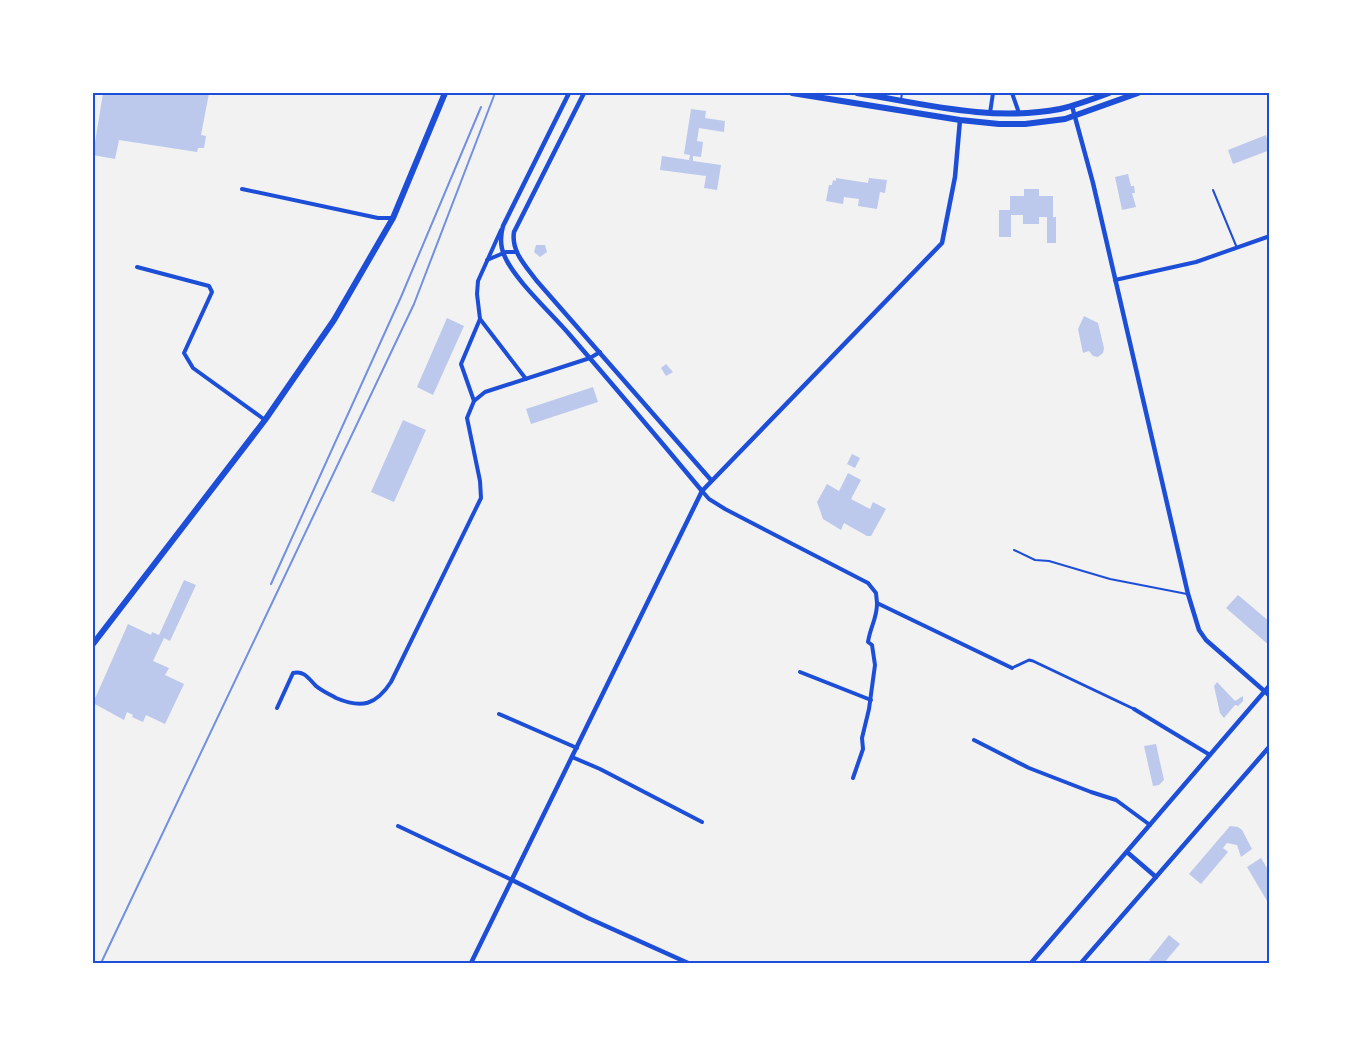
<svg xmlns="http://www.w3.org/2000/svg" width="1363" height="1056" viewBox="0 0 1363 1056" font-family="Helvetica,sans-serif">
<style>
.building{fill:#bdc9ec}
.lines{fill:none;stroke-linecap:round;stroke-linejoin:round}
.service{stroke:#1d4ed8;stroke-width:2}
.pedestrian{stroke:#1d4ed8;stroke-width:3}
.minor{stroke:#1d4ed8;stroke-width:4}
.tertiary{stroke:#1d4ed8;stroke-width:4.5}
.primary{stroke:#1d4ed8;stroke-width:6}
.rail{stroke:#7290e2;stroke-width:2}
.neatline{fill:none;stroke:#1d4ed8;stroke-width:2}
</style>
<rect width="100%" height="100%" fill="#f2f2f2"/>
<g class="building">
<polygon points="103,93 209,93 201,135 206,136 204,148 198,148 197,152 119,140 115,159 93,155"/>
<polygon points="691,109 706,111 705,118 725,121 724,132 699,128 697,141 703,142 701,157 693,156 693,161 721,165 717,190 704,188 706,176 660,170 662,156 689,160 690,155 684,154"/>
<polygon points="1266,135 1270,150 1233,164 1228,150"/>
<polygon points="1128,174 1131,186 1134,186 1135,193 1132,193 1136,207 1122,210 1115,177"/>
<polygon points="836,178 868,183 869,178 887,180 885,193 880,192 877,209 858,206 859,199 844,197 843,204 826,201 829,185 832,185 833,180 836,181"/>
<polygon points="1024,189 1039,189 1039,196 1053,196 1053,217 1056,217 1056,243 1047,243 1047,217 1039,217 1039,224 1023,224 1023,215 1011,215 1011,237 999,237 999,210 1010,210 1010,196 1024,196"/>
<polygon points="536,245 545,245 547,252 540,257 534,252"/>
<polygon points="1084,316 1098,323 1104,348 1103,353 1098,357 1093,356 1089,351 1083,353 1078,329"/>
<polygon points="447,318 464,326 433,395 417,387"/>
<polygon points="666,364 673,372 666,376 661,368"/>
<polygon points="593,387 598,402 531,424 526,409"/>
<polygon points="403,420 426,430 394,502 371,492"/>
<polygon points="852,454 860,458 855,468 847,464"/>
<polygon points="848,473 861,480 851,499 870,509 873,502 886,509 871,536 867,536 844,523 841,530 823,519 817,502 827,484 839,491"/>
<polygon points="184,580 196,585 170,641 164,638 153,661 169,668 165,675 184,684 165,724 146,715 143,722 132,717 133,715 127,712 124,720 93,703 128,624 151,635 152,632 159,635"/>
<polygon points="1238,595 1270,622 1270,646 1226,608"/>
<polygon points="1217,682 1235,701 1243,696 1243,701 1238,706 1235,705 1224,718 1220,713 1214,686"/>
<polygon points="1156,744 1164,780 1159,785 1153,786 1144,746"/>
<polygon points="1230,826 1238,827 1242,830 1252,849 1241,857 1237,845 1227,843 1223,848 1228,852 1201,884 1189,874"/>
<polygon points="1261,858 1270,873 1270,906 1247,867"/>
<polygon points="1169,935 1180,944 1164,963 1154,963 1149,960"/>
</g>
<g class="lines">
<g class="service">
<polyline points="901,100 902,93"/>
<polyline points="1213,190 1237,248"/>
<polyline points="1014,550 1035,560 1049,561 1110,579 1187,594"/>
</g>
<polyline class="pedestrian" points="1012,668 1029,660 1033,661 1134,709"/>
<g class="minor">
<polyline points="1012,93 1019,113"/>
<polyline points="990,113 993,93"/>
<polyline points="242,189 378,218 392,218"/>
<polyline points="501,230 478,281 477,294 480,319 526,379"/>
<polyline points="487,260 506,252 516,252"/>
<polyline points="137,267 209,286 212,292 184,353 193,368 265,420"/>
<polyline points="1115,280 1196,262 1270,236"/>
<polyline points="480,319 461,364 474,401 485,392 590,358 600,352"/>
<polyline points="702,491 709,499 725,509 868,583 876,593 877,603 1012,668"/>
<polyline points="800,672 871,700"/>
<path d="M277,708L293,673C304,670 309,679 316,686C322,691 329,694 336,698C362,709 376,705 391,682L481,498L480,481L467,418L474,401"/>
<polyline points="1134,709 1210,755"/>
<polyline points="499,714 577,748"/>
<polyline points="974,740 1029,768 1091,792 1116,800 1150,825"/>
<polyline points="572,757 600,769 702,822"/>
<path d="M853,778L863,749L862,738L869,709L875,665L872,645L868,642C870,628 877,618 877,604"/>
<polyline points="398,826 512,880"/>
</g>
<g class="tertiary">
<path d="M569,93L503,226C500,237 500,247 505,257C515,280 552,314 569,334C614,386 658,438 702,491"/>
<path d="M584,93L514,232C511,251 525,265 536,280L711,480"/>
<polyline points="1072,106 1093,183 1188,594 1199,630 1206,640 1270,696"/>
<polyline points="1127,852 1156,877"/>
<polyline points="512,880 588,918 688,963"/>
<polyline points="471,963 702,491 942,243 955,177 960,120"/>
<polyline points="1031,963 1270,685"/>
<polyline points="1081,963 1270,746"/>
</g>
<g class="primary">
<polyline points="792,93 960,120 999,124 1025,124 1065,119 1138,93"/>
<path d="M857,93C924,104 992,122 1060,109C1077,105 1093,99 1109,93"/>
<polyline points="93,644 265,420 334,320 393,218 445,93"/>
</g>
<g class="rail">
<polyline points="271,584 401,297 481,107"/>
<polyline points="101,963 414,304 495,93"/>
</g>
</g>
<rect width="1363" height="1056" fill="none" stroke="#ffffff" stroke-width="189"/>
<rect x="94" y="94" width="1174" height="868" class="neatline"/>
</svg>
